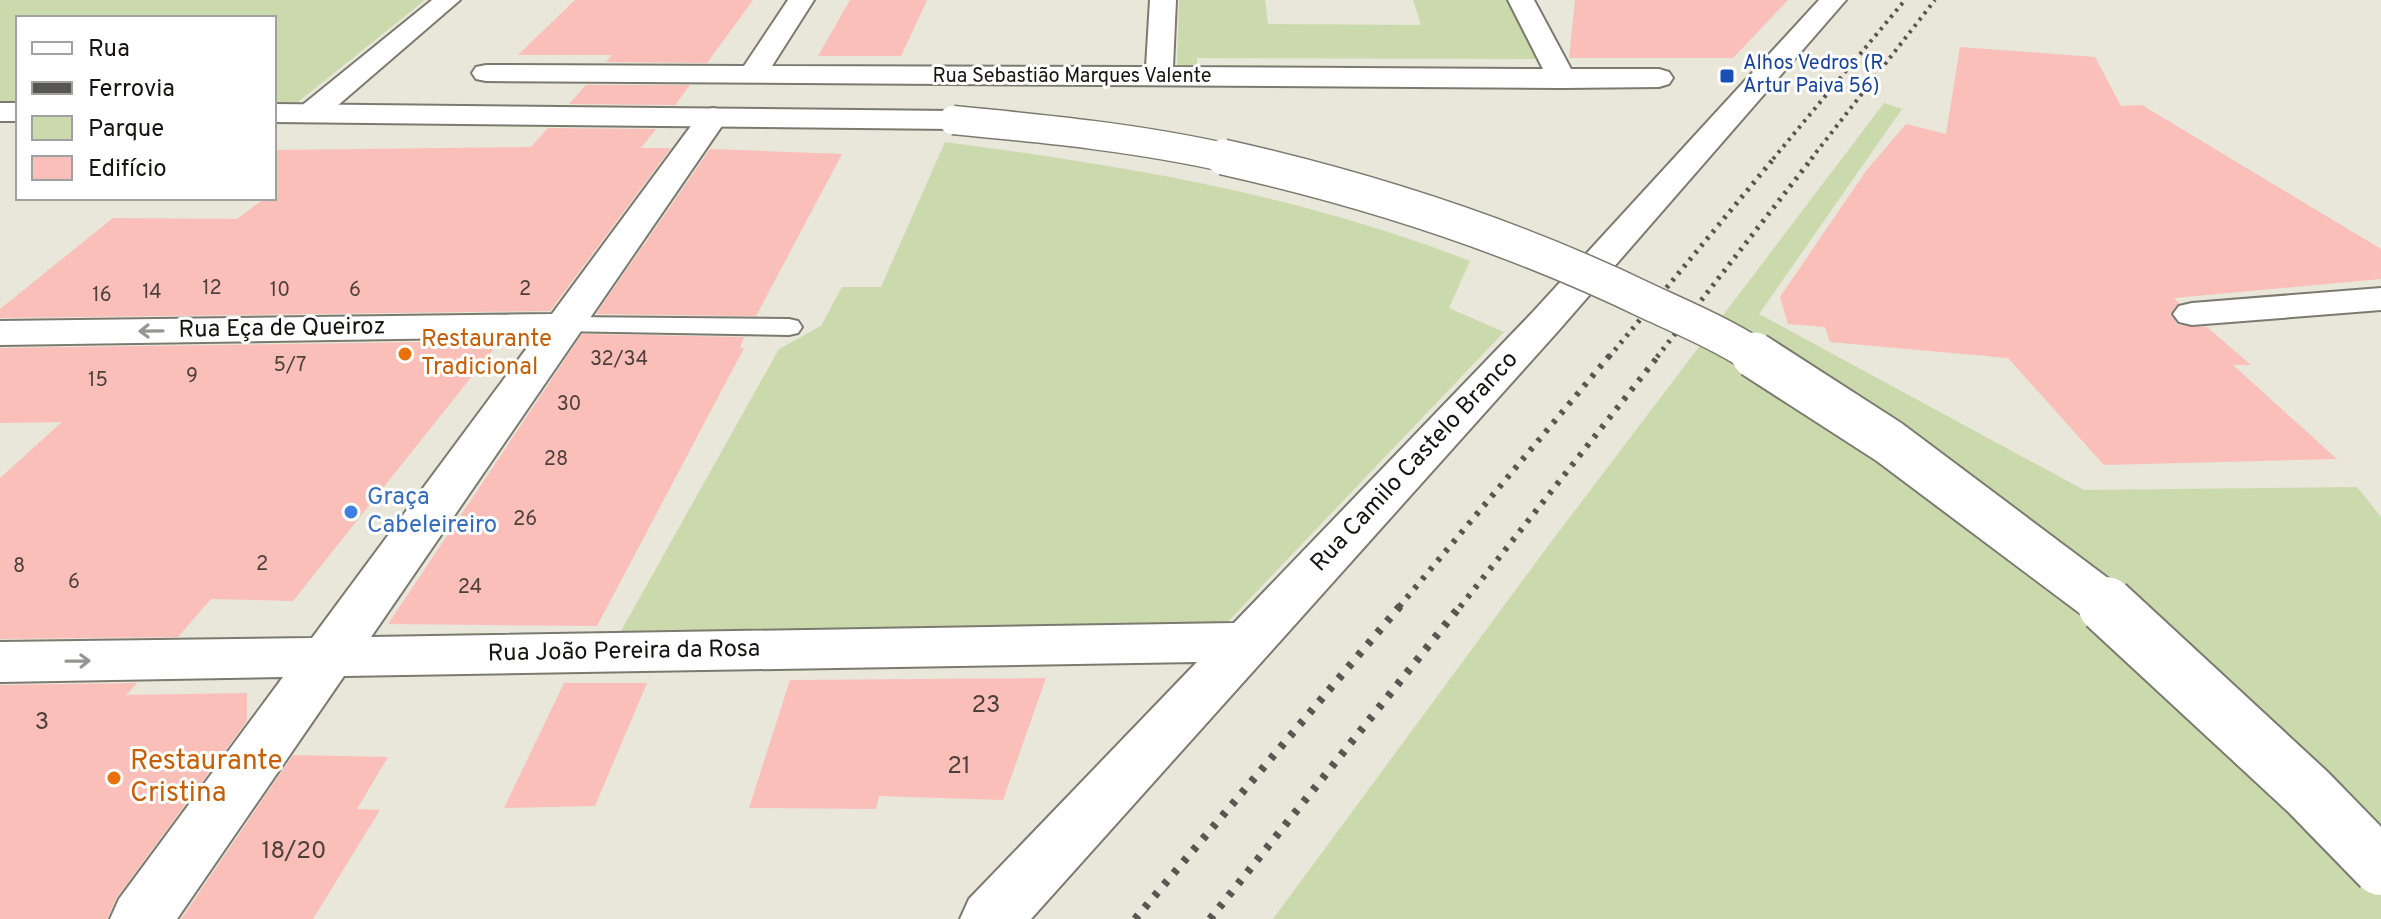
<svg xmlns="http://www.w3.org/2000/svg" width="2381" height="919" viewBox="0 0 2381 919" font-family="Overpass,sans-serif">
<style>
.green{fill:#cbdaad}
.building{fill:#f9bfb8}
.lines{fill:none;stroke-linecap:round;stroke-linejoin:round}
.service-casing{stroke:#7c796f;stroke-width:4}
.minor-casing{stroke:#7c796f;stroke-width:4}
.tertiary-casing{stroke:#7c796f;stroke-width:4}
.service{fill:#fff;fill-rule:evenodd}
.minor{fill:#fff;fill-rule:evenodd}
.tertiary{fill:#fff;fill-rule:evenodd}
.rail-far3{stroke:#585650;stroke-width:4;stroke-dasharray:3 5;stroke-linecap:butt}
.rail-far2{stroke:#585650;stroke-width:5;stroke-dasharray:3 6;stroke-linecap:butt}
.rail-far1{stroke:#585650;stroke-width:6;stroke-dasharray:4 8;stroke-linecap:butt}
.rail{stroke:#585650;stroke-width:8;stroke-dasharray:5 10;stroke-linecap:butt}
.tertiary-bridge-far3-casing{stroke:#7c796f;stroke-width:31;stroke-linecap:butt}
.tertiary-bridge-far2-casing{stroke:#7c796f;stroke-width:38;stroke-linecap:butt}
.tertiary-bridge-far1-casing{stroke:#7c796f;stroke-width:49;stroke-linecap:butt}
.tertiary-bridge-casing{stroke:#7c796f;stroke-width:60;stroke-linecap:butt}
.tertiary-bridge-far3{stroke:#fff;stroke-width:28}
.tertiary-bridge-far2{stroke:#fff;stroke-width:35}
.tertiary-bridge-far1{stroke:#fff;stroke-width:45}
.tertiary-bridge{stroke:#fff;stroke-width:56}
.oneway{stroke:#969593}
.transit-dot{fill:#1a4fb4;stroke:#fff;stroke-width:3}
.food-dot{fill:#e8710a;stroke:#fff;stroke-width:3}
.shop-dot{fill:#3f7fe0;stroke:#fff;stroke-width:3}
.labels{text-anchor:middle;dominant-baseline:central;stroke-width:6;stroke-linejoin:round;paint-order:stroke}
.far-transit-label{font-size:20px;fill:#164399;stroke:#fff;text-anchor:start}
.far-street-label{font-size:20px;fill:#151410;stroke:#fff}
.number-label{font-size:20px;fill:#4e3f3a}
.street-label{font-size:24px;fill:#151410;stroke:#fff}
.food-label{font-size:24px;fill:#c56008;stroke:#fff;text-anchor:start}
.shop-label{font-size:24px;fill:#366cbe;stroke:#fff;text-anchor:start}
.near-number-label{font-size:24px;fill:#4e3f3a}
.near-food-label{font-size:28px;fill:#c56008;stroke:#fff;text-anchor:start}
</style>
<rect width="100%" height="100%" fill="#e9e6da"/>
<g class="green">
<polygon points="0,0 425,0 298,102 274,102 274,18 18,18 18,101 0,101"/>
<polygon points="1179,0 1265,0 1268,24 1421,25 1413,0 1507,0 1536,59 1197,58 1197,69 1177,66"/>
<polygon points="1884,103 1902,109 1759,314 2084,490 2357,487 2381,517 2381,919 1273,919 1548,546"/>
<path d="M945,142C1131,167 1293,193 1470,261L1449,308L1504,332L1222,628L621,631L779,349L821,326L842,287H881Z"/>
</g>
<g class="building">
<polygon points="575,0 753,0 707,63 606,62 612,55 518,55"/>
<polygon points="850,0 927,0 901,56 818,56"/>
<polygon points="1575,0 1788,0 1733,58 1569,58"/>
<polygon points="1960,47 2095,57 2121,106 2142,105 2381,249 2381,279 2174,298 2179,303 2170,314 2178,325 2207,327 2251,365 2233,365 2337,459 2104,465 2008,358 1830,342 1825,327 1788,324 1780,297 1866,171 1906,124 1946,134"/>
<polygon points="586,85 690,85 675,105 569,104"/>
<polygon points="548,128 656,129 641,148 671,148 550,311 0,318 0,309 113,218 237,219 265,198 274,198 274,150 531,147"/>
<polygon points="710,149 842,154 756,316 596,314"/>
<polygon points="582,334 744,337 740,348 744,348 597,626 388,624"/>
<polygon points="500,341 293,601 211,599 178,637 0,639 0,478 62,422 0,423 0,348"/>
<polygon points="1046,678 1003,800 879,796 876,809 749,808 790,680"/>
<polygon points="137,683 126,695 247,693 247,721 117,897 107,919 0,919 0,685"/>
<polygon points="564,683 647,683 595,806 504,808"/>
<polygon points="293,755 388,757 357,809 380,810 313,919 181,919"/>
</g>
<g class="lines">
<g class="service-casing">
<polygon id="service" points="565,317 789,319 798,321 802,327 798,333 789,335 556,331 552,325 556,319"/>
</g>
<g class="minor-casing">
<g id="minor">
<polygon points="432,0 460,0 322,119 311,122 300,119 296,113 300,107"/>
<polygon points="788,0 814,0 772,66 1146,67 1150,0 1176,0 1173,67 1543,69 1508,0 1534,0 1571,69 1659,69 1669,72 1673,78 1669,84 1659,87 1562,88 486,81 476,79 472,73 476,67 486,65 744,66"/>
<polygon points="1819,0 1846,0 1559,330 1031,919 960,919 969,899 1197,662 344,676 177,919 110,919 119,899 283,677 0,682 0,642 312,638 535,337 0,345 0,321 552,314 702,111 713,108 724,111 728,117 371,637 1234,623 1531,314"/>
<polygon points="2381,288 2381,310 2192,325 2179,322 2173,314 2179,306 2192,303"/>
</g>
</g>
<g class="tertiary-casing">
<g id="tertiary">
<rect x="0" y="103" width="18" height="18"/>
<polygon points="274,104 953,111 964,114 968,120 964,126 953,129 274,122"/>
</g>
</g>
<use href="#service" class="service"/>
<use href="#minor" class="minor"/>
<use href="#tertiary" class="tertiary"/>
<g class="rail-far3">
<polyline points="1773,159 1905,0"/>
<polyline points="1811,159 1935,0"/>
</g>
<g class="rail-far2">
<polyline points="1609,357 1775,157"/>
<polyline points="1657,357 1813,157"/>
</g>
<g class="rail-far1">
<polyline points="1399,607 1610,355"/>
<polyline points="1460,607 1659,355"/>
</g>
<g class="rail">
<polyline points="1135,919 1401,605"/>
<polyline points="1210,919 1461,605"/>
</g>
<g class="tertiary-bridge-far3-casing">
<path id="tertiary-bridge-far3" d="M953,120C1047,129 1140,138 1232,159"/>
</g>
<g class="tertiary-bridge-far2-casing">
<path id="tertiary-bridge-far2" d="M1223,157C1370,190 1513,236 1649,302C1686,319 1723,335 1757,357"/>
</g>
<g class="tertiary-bridge-far1-casing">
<polyline id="tertiary-bridge-far1" points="1754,355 1889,442 2109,607"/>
</g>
<g class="tertiary-bridge-casing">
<polyline id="tertiary-bridge" points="2106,605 2308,792 2381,867"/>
</g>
<use href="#tertiary-bridge-far3" class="tertiary-bridge-far3"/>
<use href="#tertiary-bridge-far2" class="tertiary-bridge-far2"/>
<use href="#tertiary-bridge-far1" class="tertiary-bridge-far1"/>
<use href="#tertiary-bridge" class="tertiary-bridge"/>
</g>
<defs><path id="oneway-shaft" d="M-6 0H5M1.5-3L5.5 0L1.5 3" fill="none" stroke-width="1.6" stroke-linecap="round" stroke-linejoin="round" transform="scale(2)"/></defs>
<g class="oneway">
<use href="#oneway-shaft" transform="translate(151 331) rotate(179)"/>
<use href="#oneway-shaft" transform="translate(78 661) rotate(-1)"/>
</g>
<rect class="transit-dot" x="1719" y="68" width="16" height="16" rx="4"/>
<g class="food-dot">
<circle cx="405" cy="354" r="8"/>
<circle cx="114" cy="778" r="8"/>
</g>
<circle class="shop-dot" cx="351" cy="512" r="8"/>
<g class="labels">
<g class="far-transit-label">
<text x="1743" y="64">Alhos Vedros (R<tspan x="1743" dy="23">Artur Paiva 56)</tspan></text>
</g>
<g class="far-street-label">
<text x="1072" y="77">Rua Sebastião Marques Valente</text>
</g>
<g class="number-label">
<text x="212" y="289">12</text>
<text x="525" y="290">2</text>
<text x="280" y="291">10</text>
<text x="355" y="291">6</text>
<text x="152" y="293">14</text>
<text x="102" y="296">16</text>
<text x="619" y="360">32/34</text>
<text x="290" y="366">5/7</text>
<text x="192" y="377">9</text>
<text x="98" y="381">15</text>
<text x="569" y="405">30</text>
<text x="556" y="460">28</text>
<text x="525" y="520">26</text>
<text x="262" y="565">2</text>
<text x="19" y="567">8</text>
<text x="74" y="583">6</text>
<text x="470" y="588">24</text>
</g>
<g class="street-label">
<text transform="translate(282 329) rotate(-1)">Rua Eça de Queiroz</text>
<text transform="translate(1415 462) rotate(-47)">Rua Camilo Castelo Branco</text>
<text transform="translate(624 652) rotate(-1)">Rua João Pereira da Rosa</text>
</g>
<g class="food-label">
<text x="421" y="340">Restaurante<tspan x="421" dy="28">Tradicional</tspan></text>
</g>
<g class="shop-label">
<text x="367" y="498">Graça<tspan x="367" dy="28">Cabeleireiro</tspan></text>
</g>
<g class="near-number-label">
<text x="986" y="706">23</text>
<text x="42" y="723">3</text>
<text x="959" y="767">21</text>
<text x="294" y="852">18/20</text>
</g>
<g class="near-food-label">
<text x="130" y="762">Restaurante<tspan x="130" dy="32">Cristina</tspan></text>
</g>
</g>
<rect x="16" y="16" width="260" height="184" fill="#ffffff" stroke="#a1a19f" stroke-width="2"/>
<rect x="32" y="42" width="40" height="12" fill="#ffffff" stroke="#a1a19f" stroke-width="2"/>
<text x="88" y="56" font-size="24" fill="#151410">Rua</text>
<rect x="32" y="82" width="40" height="12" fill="#585650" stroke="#a1a19f" stroke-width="2"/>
<text x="88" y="96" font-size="24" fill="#151410">Ferrovia</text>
<rect x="32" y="116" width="40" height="24" fill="#cbdaad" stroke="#a1a19f" stroke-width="2"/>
<text x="88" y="136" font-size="24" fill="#151410">Parque</text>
<rect x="32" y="156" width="40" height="24" fill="#f9bfb8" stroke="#a1a19f" stroke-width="2"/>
<text x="88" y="176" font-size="24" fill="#151410">Edifício</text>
</svg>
